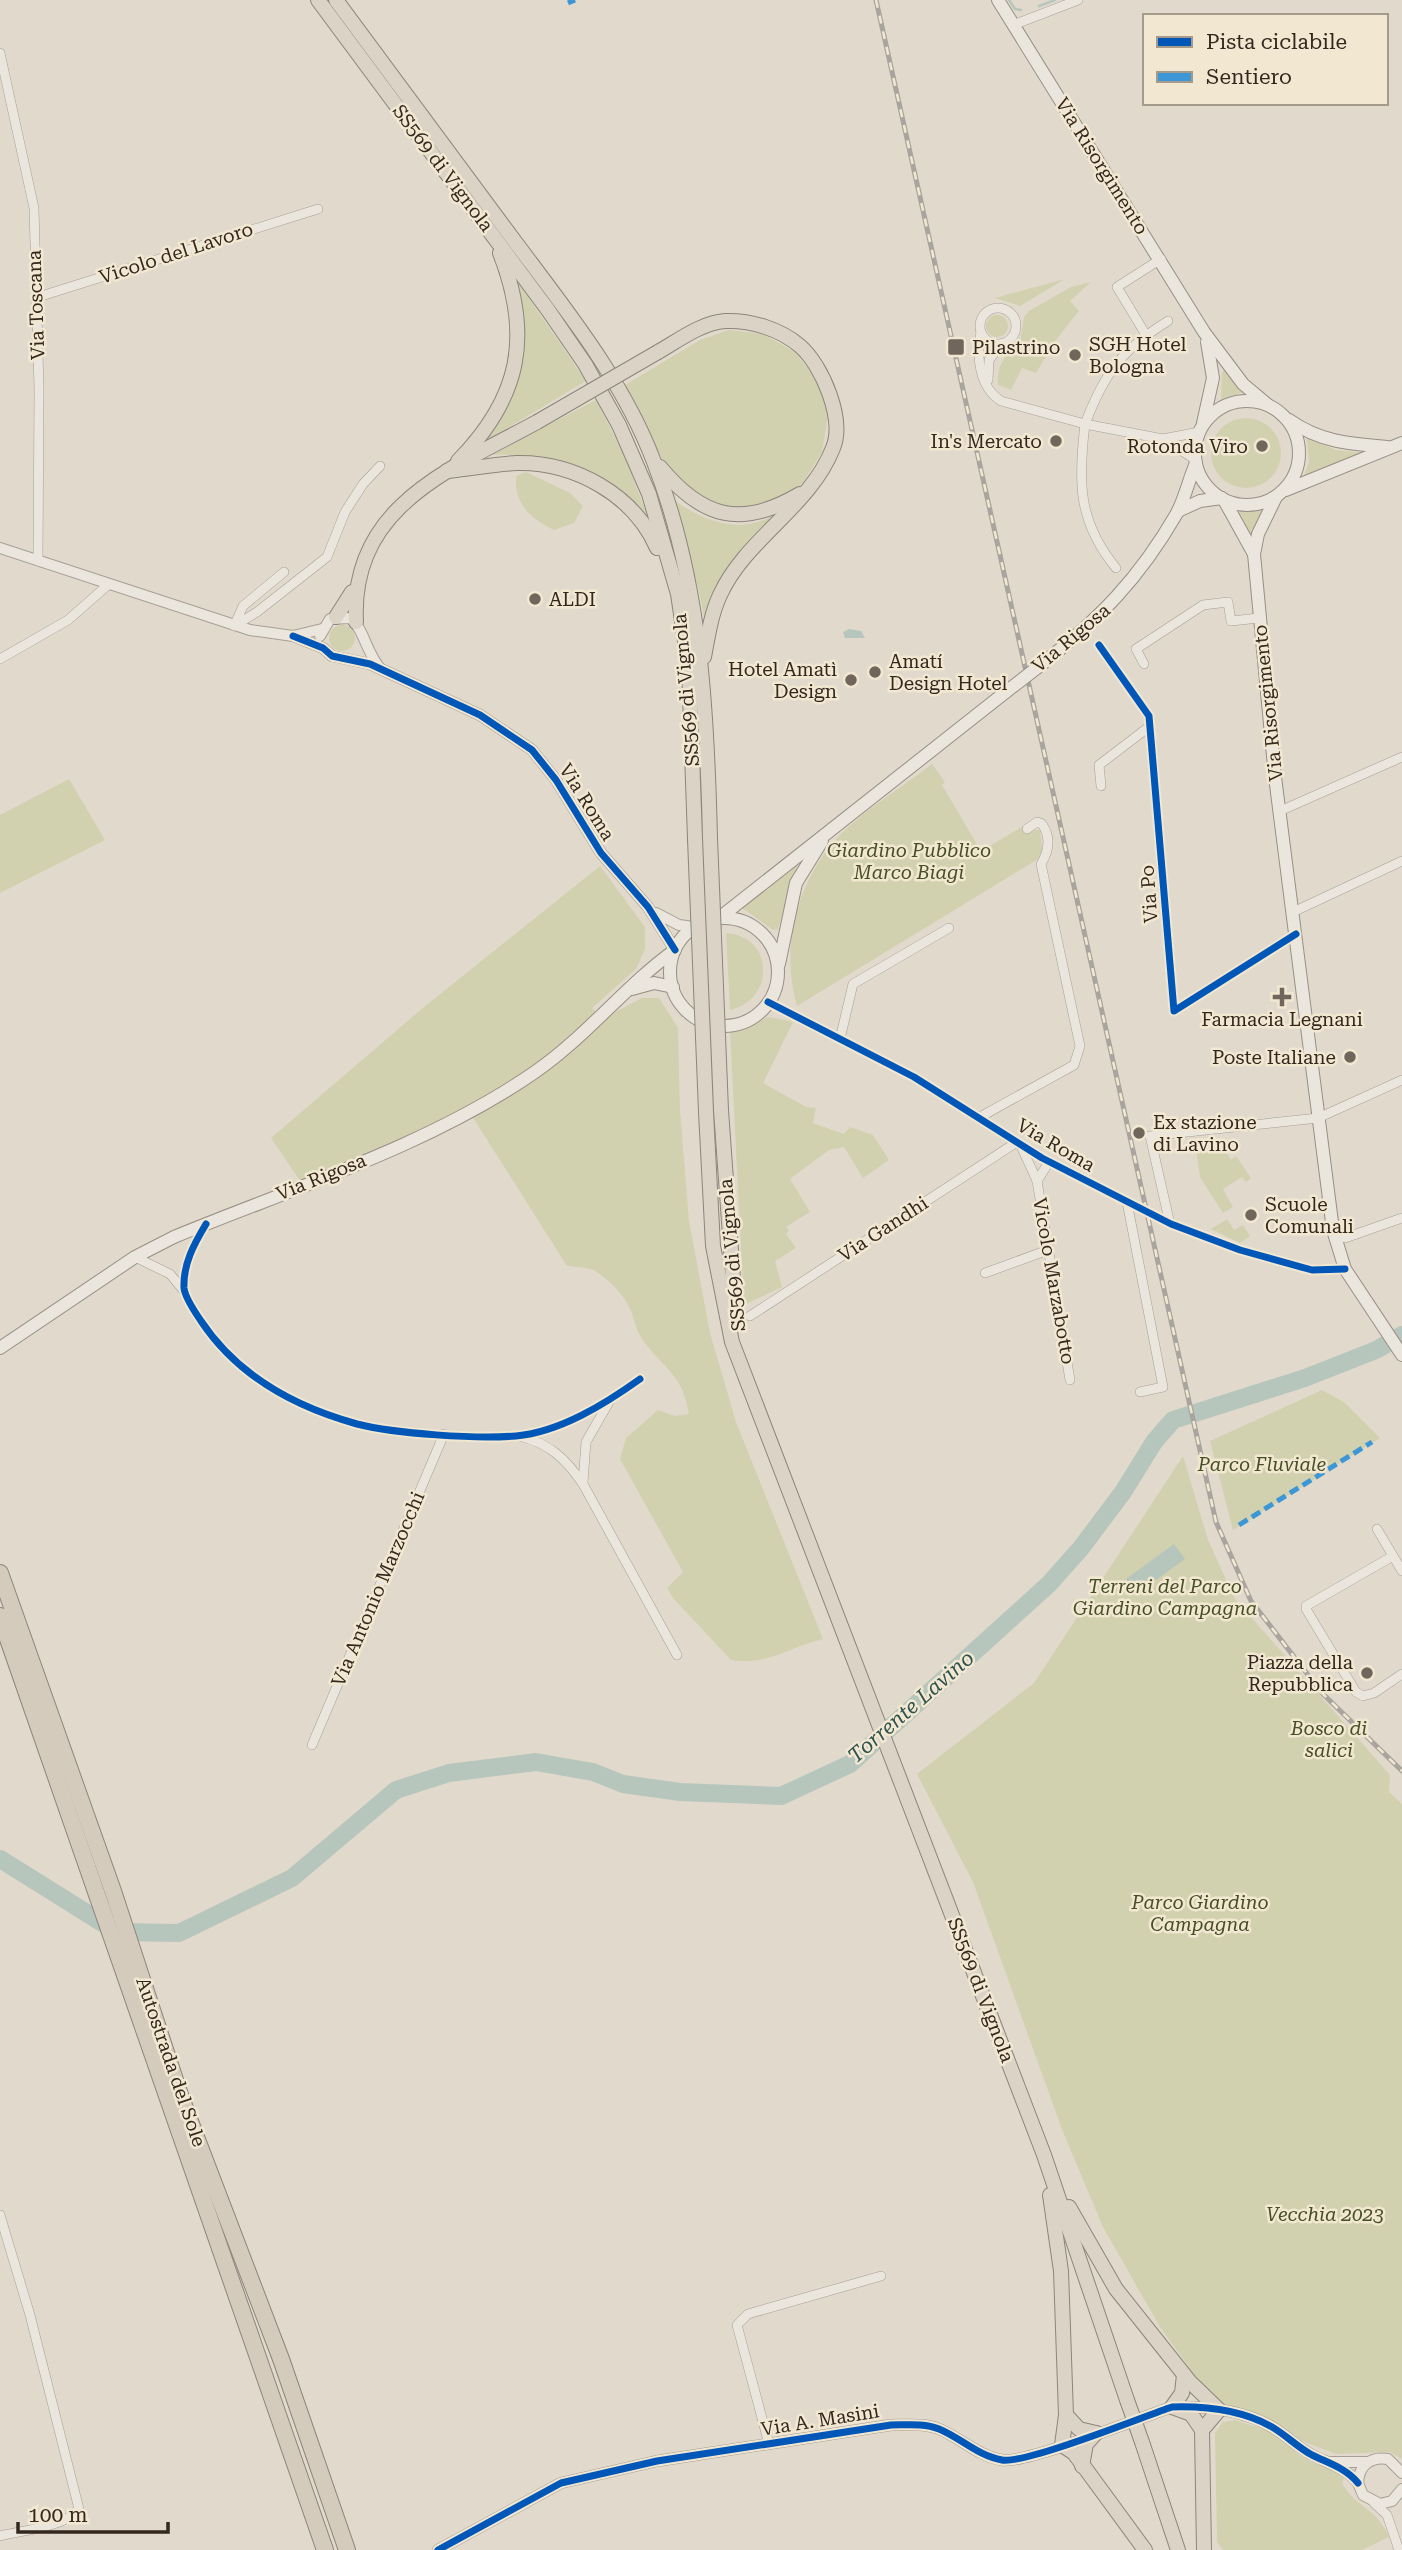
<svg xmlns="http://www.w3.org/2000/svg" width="1402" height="2550" viewBox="0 0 1402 2550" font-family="'Roboto Serif',serif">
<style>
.green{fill:#d1d0af}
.water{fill:#b7c6bc}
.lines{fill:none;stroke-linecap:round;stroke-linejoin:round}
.stream{stroke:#b7c6bc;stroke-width:2.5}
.river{stroke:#b7c6bc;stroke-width:18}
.minor-casing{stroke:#a69f95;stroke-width:10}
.tertiary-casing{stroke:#a69f95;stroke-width:12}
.secondary-casing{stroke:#968f85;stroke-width:14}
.trunk-casing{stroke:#8c857c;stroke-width:16}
.motorway-casing{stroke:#8c857c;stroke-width:18}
.minor{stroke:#eae5dd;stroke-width:9}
.tertiary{stroke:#eae5dd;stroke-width:10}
.secondary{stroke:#eae5dd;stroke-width:12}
.trunk{stroke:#dad3c6;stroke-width:14}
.motorway{stroke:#d4cbbd;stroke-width:16}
.rail-casing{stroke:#a9a49d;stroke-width:5}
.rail{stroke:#f2e8d2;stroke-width:2.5;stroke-dasharray:8;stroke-linecap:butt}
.secondary-bridge-casing{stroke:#968f85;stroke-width:14;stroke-linecap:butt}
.trunk-bridge-casing{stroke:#8c857c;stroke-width:16;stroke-linecap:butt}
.secondary-bridge{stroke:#eae5dd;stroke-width:12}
.trunk-bridge{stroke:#dad3c6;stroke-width:14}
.quiet{stroke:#3d96d5;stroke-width:5;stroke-dasharray:10 5;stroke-linecap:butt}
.cycleway-casing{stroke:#f2e8d2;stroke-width:11}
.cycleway{stroke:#0057b8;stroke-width:7}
.poi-dot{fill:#71665b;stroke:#f2e8d2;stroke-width:2.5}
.labels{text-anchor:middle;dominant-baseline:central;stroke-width:5;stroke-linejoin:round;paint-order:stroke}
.street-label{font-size:19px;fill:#34281e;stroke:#f2e8d2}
.poi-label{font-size:19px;fill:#34281e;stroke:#f2e8d2;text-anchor:start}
.park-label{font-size:19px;font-style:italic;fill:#464f26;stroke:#f2e8d2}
.water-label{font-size:21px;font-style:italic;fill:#2f534f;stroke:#f2e8d2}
</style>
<rect width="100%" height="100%" fill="#e1dacc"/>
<g class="green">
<polygon points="1065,279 1020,306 995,298"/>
<path d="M517,281L586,381L486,441C522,390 531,342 517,281Z"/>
<path d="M1091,282L1070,301L1079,311L1055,341L1036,373L1022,368L1011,390L998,385C996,366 1006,353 1020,342L1024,317L1029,311L1071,287Z"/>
<circle cx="997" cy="326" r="11"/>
<polygon points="729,330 763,334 795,352 818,382 828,416 822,452 802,484 778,501 742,509 711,505 667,469 625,385 700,340"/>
<polygon points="1225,369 1245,392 1221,399 1222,372"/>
<path d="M596,400L625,457L648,517C596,470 562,452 491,455Z"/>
<circle cx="1246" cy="453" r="35"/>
<polygon points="1307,438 1336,450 1366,453 1304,476 1309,462"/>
<path d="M526,472L570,493L583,506L574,523L554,530C530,518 514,504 516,476Z"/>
<path d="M672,498C693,515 726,530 754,523C764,521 775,515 784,510L742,552L706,627L699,591Z"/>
<polygon points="1262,511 1253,535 1251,537 1239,512"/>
<circle cx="342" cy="638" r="13"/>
<path d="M932,764L945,782L942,785L981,851L1027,824L1030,830H1040L1043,856L797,1006C779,944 799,873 846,829C872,805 904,786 932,764Z"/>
<polygon points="69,779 105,840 0,893 0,815"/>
<polygon points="796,863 798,867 778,929 773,930 742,908"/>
<path d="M600,866L645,927V949L636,969L592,1008L602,1019L642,998H659L678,1028L680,1110L689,1221L710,1333L736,1422L823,1639C791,1647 765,1666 731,1660L673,1598L667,1588L683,1572L620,1459L626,1438L658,1410L675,1416L689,1414C682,1370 659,1367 639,1334C635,1326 634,1317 630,1309C624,1295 610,1281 598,1273C591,1267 577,1267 567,1266L472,1116L303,1185L271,1138L424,1007Z"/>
<path d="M726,933C774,936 776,999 730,1010Z"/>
<polygon points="769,1017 793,1022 763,1083 806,1107 816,1108 813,1123 844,1134 850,1127 873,1135 889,1160 863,1178 844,1147 829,1150 790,1179 810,1212 786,1227 789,1231 786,1234 796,1248 775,1261 782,1287 744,1305 730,1032"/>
<polygon points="1218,1138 1231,1160 1236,1156 1251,1178 1246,1182 1242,1177 1223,1189 1233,1207 1223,1213 1200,1177 1195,1141"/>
<polygon points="1227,1219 1234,1230 1243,1225 1250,1236 1240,1243 1211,1229"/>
<polygon points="1322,1390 1344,1402 1380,1438 1233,1530 1210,1441"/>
<polygon points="1183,1456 1208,1540 1235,1599 1390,1775 1389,1792 1402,1804 1402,2459 1390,2452 1336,2454 1269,2428 1222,2413 1160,2327 1103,2227 1063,2132 973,1882 917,1774 1034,1683"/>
<path d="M1235,2420L1284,2436C1300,2467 1319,2459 1344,2478L1342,2483C1357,2509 1376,2507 1389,2537L1362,2550H1223L1217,2542L1215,2433L1223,2422Z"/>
</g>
<g class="water">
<polygon points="849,629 861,631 865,638 845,638 843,632"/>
<polygon points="1174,1544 1185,1559 1138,1593 1126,1579"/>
</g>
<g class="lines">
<g class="stream">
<polyline points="1009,0 1015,9 1021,10"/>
<polyline points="1039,6 1055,0"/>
</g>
<polyline class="river" points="0,1859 117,1932 179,1933 292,1878 396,1790 449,1773 536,1762 593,1772 623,1784 680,1792 781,1796 850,1764 1049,1584 1081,1548 1123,1492 1154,1442 1173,1420 1305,1378 1376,1350 1402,1335"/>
<g class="minor-casing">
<g id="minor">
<polyline points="1013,25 1078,0"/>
<polyline points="0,53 34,208 39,389 38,561"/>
<polyline points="35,298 318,209"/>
<circle cx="998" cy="326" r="18"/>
<path d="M981,332C976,356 979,387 1001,401L1085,424C1104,374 1121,350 1168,321"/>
<polyline points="1146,335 1117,287 1161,259"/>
<polyline points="988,380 989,360 1001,344"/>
<polyline points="1165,440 1196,460"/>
<path d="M1116,568C1078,522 1078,482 1085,424L1163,439L1199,432"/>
<polyline points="235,624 243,606 284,572"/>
<polyline points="234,626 257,612 327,557 345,512 363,484 380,466"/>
<polyline points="1099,645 1149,716 1174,1011 1296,934"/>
<polyline points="0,659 68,620 109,584"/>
<polyline points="1144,664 1136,649 1203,605 1228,602 1231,621 1259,618"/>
<polyline points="1101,786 1099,765 1150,726"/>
<polyline points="1280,811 1402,757"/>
<polyline points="1293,912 1402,861"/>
<polyline points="768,1002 914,1077 1042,1158 1171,1224 1240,1250 1312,1270 1345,1269"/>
<polyline points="840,1039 853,984 949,928"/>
<path d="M980,1117L1074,1065L1080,1046L1041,864C1049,851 1051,837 1042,824L1037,822L1027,829"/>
<polyline points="1021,1146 1037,1181 1049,1162"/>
<polyline points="1037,1181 1070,1380"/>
<polyline points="1127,1202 1163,1387 1140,1392"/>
<path d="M206,1224C194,1244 183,1264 184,1288C185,1298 195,1312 201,1321C237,1375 295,1407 357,1424C397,1434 475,1439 516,1436C560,1432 605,1404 640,1379"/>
<polyline points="1170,1224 1150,1136 1318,1118 1402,1080"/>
<polyline points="1345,1238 1402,1218"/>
<polyline points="135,1257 170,1274 184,1291"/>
<polyline points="985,1273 1048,1250"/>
<polyline points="750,1316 1017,1142"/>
<path d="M519,1436C549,1443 566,1459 583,1484L677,1655"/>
<polyline points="583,1482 586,1442 609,1402"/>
<polyline points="1377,1529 1402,1571"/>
<polyline points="1393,1556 1306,1606 1306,1609 1356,1692 1363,1696 1374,1693 1402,1674"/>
<polyline points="312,1745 444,1434"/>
<path d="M0,2215L30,2315L79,2509C63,2528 23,2530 0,2536"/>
<polyline points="769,2444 737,2325 748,2314 881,2276"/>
<polyline points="1374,2503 1387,2515 1399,2550"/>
</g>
</g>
<g class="tertiary-casing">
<g id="tertiary">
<polyline points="0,548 250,630 293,636 322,629"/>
<polyline points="293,636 323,648 332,656 370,664 480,715 532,750 556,780 601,853 648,907 675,950"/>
<path d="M320,636L330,619L350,618C363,627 366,651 379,667"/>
<polyline points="656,913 679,925 694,927"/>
<polyline points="1332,2462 1368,2462"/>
<path d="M1402,2473L1388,2459C1371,2456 1359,2465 1358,2483L1363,2495L1380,2504L1392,2501L1402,2489"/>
<path d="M438,2550L561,2483L657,2461L891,2425C907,2425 924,2423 939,2429C961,2438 978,2456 1002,2460C1026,2464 1142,2417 1172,2407C1206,2406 1242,2410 1272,2427C1286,2435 1297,2447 1312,2455C1328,2463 1346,2468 1358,2483"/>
</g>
</g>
<g class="secondary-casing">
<g id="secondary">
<polyline points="998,0 1204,332 1243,384 1268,405"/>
<circle cx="1247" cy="453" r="52"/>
<path d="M1289,420C1320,442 1350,444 1387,447"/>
<polyline points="1203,423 1213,378 1207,342"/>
<polyline points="1286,490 1402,443"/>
<polyline points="1276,497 1258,534 1254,554 1275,777 1333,1230 1345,1269 1402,1355"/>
<polyline points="1224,500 1254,554"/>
<polyline points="1178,511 1200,501 1222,498"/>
<path d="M1042,664C1100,618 1139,579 1177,513C1185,498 1189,479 1196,463"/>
<circle cx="724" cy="972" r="54"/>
<polyline points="718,919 1007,691"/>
<polyline points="779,964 796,883 822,841"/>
<polyline points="632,989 654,983 673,987"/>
<path d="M0,1348L135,1257L174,1237C293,1188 430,1145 535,1072C586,1037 625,986 675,950"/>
</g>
</g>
<g class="trunk-casing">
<g id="trunk">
<polyline points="318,0 548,310 585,364 619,425 649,494 678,594 689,668 695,839"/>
<path d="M336,0C396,81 456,162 516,243C567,311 624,382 654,462C701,583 707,710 710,838"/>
<path d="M658,352C679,340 701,323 725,321C751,320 780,329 800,346C822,365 845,419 833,448C810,507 746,538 720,595C711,614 708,636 704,657"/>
<path d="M458,461C521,397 532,335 500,253"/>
<path d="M660,467C702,518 741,529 800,494"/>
<path d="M447,471C470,469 494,464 517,463C575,462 634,495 657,548"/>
<polyline points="336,617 352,592"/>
<path d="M356,622C350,506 451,469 537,422"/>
<polyline points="721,1110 736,1320"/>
<polyline points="706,1112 713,1246 732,1342 1044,2155 1127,2400"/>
<polyline points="1050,2195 1061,2271 1066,2415 1079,2429 1096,2433"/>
<polyline points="1069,2207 1116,2289 1190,2382 1219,2410 1202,2430"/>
<polyline points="1184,2375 1182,2393 1172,2407 1191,2414 1202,2430 1204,2550"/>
<polyline points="1066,2415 1062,2445 1074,2453 1145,2550"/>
<polyline points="1142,2442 1178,2550"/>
<polyline points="1082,2466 1086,2444 1096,2433"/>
</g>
</g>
<g class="motorway-casing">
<g id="motorway">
<polyline points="0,1573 113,1891 180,2095 281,2359 347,2550"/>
<polyline points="0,1616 325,2550"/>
</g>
</g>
<use href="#minor" class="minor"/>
<use href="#tertiary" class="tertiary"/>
<use href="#secondary" class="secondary"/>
<use href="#trunk" class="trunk"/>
<use href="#motorway" class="motorway"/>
<g class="rail-casing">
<polyline id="rail" points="876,0 1216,1522 1251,1601 1322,1693 1402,1771"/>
</g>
<use href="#rail" class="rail"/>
<g class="secondary-bridge-casing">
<polyline id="secondary-bridge" points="1007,691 1042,664"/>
</g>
<g class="trunk-bridge-casing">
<g id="trunk-bridge">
<polyline points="537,422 658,352"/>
<polyline points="710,838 721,1110"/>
<polyline points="695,839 706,1112"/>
<polyline points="1127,2400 1142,2442"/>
</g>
</g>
<use href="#secondary-bridge" class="secondary-bridge"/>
<use href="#trunk-bridge" class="trunk-bridge"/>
<g class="quiet">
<polyline points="568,3 575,0"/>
<polyline points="1239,1525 1372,1442"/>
</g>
<g class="cycleway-casing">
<g id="cycleway">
<polyline points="293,636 323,648 332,656 370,664 480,715 532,750 556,780 601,853 648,907 675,950"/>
<polyline points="1099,645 1149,716 1174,1011 1296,934"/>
<polyline points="768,1002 914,1077 1042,1158 1171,1224 1240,1250 1312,1270 1345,1269"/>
<path d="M206,1224C194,1244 183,1264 184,1288C185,1298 195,1312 201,1321C237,1375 295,1407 357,1424C397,1434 475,1439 516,1436C560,1432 605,1404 640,1379"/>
<path d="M438,2550L561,2483L657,2461L891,2425C907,2425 924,2423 939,2429C961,2438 978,2456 1002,2460C1026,2464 1142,2417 1172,2407C1206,2406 1242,2410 1272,2427C1286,2435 1297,2447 1312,2455C1328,2463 1346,2468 1358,2483"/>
</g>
</g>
<use href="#cycleway" class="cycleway"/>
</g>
<g class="poi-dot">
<rect x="947" y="338" width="18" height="18" rx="3.5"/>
<circle cx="1075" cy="355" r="7"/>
<circle cx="1056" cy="441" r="7"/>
<circle cx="1262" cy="446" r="7"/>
<circle cx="535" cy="599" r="7"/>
<circle cx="875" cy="672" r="7"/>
<circle cx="851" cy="680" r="7"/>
<path d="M1278.5 986.5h7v7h7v7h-7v7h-7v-7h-7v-7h7z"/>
<circle cx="1350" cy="1057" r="7"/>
<circle cx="1139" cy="1133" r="7"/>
<circle cx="1251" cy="1215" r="7"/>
<circle cx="1367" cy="1673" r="7"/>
</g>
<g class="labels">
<g class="street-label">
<text transform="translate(1102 166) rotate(58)">Via Risorgimento</text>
<text transform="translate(443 168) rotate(53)">SS569 di Vignola</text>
<text transform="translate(176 253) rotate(-18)">Vicolo del Lavoro</text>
<text transform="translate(36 305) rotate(-92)">Via Toscana</text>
<text transform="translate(1071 638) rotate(-40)">Via Rigosa</text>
<text transform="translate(686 690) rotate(-95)">SS569 di Vignola</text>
<text transform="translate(1268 703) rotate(-96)">Via Risorgimento</text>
<text transform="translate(587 802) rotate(58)">Via Roma</text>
<text transform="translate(1149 894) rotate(-94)">Via Po</text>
<text transform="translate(1056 1145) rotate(30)">Via Roma</text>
<text transform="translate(321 1177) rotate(-22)">Via Rigosa</text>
<text transform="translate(883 1229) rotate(-33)">Via Gandhi</text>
<text transform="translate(732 1255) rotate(-95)">SS569 di Vignola</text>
<text transform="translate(1054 1281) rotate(80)">Vicolo Marzabotto</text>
<text transform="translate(378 1589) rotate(-67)">Via Antonio Marzocchi</text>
<text transform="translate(981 1990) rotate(69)">SS569 di Vignola</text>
<text transform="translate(171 2062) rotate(71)">Autostrada del Sole</text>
<text transform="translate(820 2420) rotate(-9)">Via A. Masini</text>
</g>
<g class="poi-label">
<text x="1089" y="344">SGH Hotel<tspan x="1089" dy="22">Bologna</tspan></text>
<text x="972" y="347">Pilastrino</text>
<text x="1042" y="441" text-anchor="end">In's Mercato</text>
<text x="1248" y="446" text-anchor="end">Rotonda Viro</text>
<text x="549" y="599">ALDI</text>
<text x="889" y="661">Amatí<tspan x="889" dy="22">Design Hotel</tspan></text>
<text x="837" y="669" text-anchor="end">Hotel Amatì<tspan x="837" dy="22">Design</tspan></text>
<text x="1282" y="1019" text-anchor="middle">Farmacia Legnani</text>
<text x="1336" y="1057" text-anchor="end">Poste Italiane</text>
<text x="1153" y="1122">Ex stazione<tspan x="1153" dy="22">di Lavino</tspan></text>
<text x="1265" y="1204">Scuole<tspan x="1265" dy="22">Comunali</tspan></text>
<text x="1353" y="1662" text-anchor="end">Piazza della<tspan x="1353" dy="22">Repubblica</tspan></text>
</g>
<g class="park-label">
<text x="909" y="850">Giardino Pubblico<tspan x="909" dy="22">Marco Biagi</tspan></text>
<text x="1262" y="1464">Parco Fluviale</text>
<text x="1165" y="1586">Terreni del Parco<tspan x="1165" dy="22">Giardino Campagna</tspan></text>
<text x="1329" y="1728">Bosco di<tspan x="1329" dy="22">salici</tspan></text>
<text x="1200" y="1902">Parco Giardino<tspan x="1200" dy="22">Campagna</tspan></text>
<text x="1325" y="2214">Vecchia 2023</text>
</g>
<g class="water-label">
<text transform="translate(911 1707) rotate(-41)">Torrente Lavino</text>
</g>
</g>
<rect x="1143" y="14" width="245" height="91" fill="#f2e8d2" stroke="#a69b8a" stroke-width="2"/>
<rect x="1157" y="37" width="35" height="10" fill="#0057b8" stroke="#a69b8a" stroke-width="2"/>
<text x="1206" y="49" font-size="21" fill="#34281e">Pista ciclabile</text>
<rect x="1157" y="72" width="35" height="10" fill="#3d96d5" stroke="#a69b8a" stroke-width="2"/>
<text x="1206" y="84" font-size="21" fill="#34281e">Sentiero</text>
<path d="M18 2522v10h150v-10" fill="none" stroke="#34281e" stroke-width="3.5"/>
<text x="28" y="2522" font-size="21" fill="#34281e" stroke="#f2e8d2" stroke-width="5" paint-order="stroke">100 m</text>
</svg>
